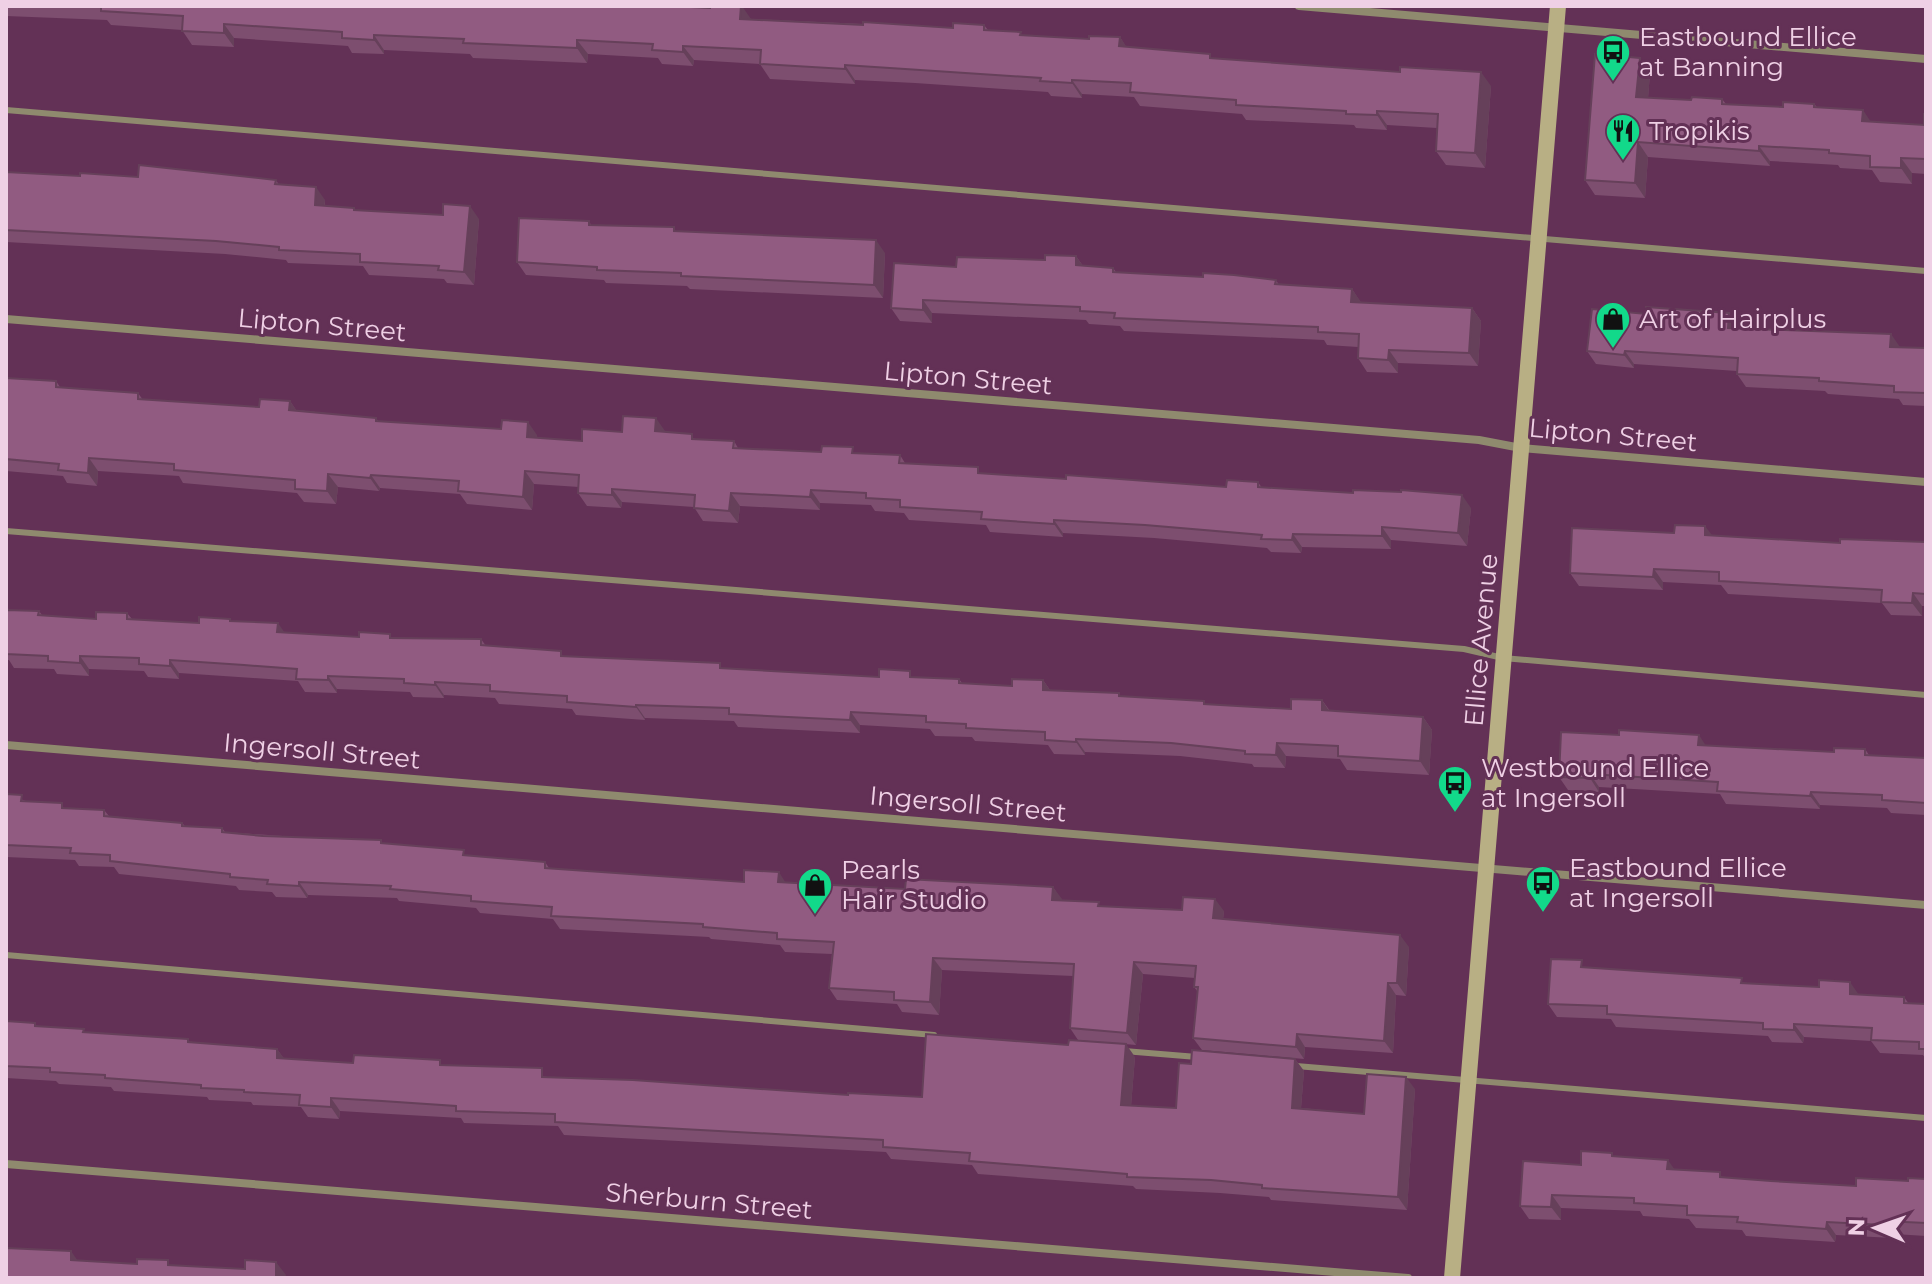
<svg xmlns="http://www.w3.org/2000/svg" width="1932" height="1284" viewBox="0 0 1932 1284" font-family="Montserrat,sans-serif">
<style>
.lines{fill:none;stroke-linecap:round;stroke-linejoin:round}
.lane{stroke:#8f8a6e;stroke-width:6}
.street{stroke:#8f8a6e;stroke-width:8}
.secondary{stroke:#b8af84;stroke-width:16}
.wall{fill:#7d4e6f}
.shaded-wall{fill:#66405a}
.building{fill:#915b81;stroke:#66405a;stroke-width:2}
.labels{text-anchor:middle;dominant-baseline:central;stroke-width:6;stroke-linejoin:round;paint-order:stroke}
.poi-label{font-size:26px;fill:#efd0e5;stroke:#633156;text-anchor:start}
.street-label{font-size:26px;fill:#efd0e5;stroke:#633156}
</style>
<rect width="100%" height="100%" fill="#633156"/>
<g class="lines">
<g class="lane">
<polyline points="6,110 1926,271"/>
<polyline points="6,531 1464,649 1503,658 1926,695"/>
<polyline points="6,955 934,1035"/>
<polyline points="1124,1051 1197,1057"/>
<polyline points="1296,1066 1926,1118"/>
</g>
<g class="street">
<polyline points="1299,6 1926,59"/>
<polyline points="6,319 1479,440 1521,448 1926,482"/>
<polyline points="6,745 1926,905"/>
<polyline points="6,1164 1408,1278"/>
</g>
<polyline class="secondary" points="1452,1278 1558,6"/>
</g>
<g class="wall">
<polygon points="6,6 670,6 751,19 953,28 984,25 988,30 1023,35 1089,39 1120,37 1126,47 1214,59 1491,86 1485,168 1446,165 1436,151 1437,128 1387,125 1387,130 1356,128 1354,125 1246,120 1242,114 1140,106 1134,97 1082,94 1082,98 1051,96 1048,92 915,83 855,80 855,84 770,79 760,64 694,60 693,66 662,64 658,58 588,54 587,63 473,58 470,54 384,50 384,54 352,53 348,46 234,38 234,47 192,45 182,30 111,25 107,20 6,16"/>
<polygon points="1650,73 1648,98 1691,100 1722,99 1726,104 1783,107 1814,104 1817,107 1871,122 1924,125 1926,114 1926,174 1912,173 1912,184 1880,182 1872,170 1840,168 1838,165 1770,161 1770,166 1648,157 1645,198 1595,195 1585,180"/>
<polygon points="6,172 80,176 276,180 279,185 325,200 325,206 356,210 479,219 474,285 447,283 444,279 369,275 363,266 288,263 286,260 225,254 6,242"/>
<polygon points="589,221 591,225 677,231 885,253 883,298 690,289 687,286 606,283 604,280 526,275 517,262"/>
<polygon points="1076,256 1083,266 1113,268 1116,272 1203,277 1276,280 1279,285 1352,289 1361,303 1472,308 1481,321 1478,366 1398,363 1398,373 1367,372 1358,358 1358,347 1327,345 1324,340 1124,331 1120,326 1089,324 1086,320 932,313 932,323 900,321 891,308 956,267 1045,260"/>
<polygon points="1738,326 1738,328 1900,347 1926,348 1926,406 1903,405 1899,399 1828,394 1825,391 1746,387 1737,374 1737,371 1634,364 1634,368 1596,364 1587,351"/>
<polygon points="6,378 56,381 60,387 138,393 143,400 259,407 290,401 296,410 376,418 378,421 537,435 537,438 582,441 622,432 665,431 665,432 696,439 734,441 738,448 900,455 905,463 982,474 1226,487 1258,482 1262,488 1471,508 1467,546 1391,540 1391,549 1302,547 1301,553 1271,552 1267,548 1154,538 1063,533 1063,537 990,532 986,525 909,520 904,513 875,511 871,505 820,503 820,510 740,506 738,523 703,521 694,507 622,502 621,508 587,506 578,493 579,487 534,484 532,510 467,504 460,494 380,488 379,491 338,487 336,504 304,502 297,493 183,483 179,476 98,471 97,486 67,483 63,476 6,471"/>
<polygon points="1712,536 1840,543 1926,542 1926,606 1922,606 1922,616 1891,615 1882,603 1728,594 1721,585 1663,582 1663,590 1579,586 1570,573"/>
<polygon points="6,605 9,610 39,611 42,615 96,619 127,613 132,619 199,623 230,619 231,621 284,633 359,637 481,639 486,646 565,656 724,668 879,677 959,679 962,683 1012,686 1043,680 1050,690 1206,704 1291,709 1322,700 1330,711 1423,717 1432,730 1429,775 1347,770 1340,759 1286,756 1285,768 1254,767 1252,764 1180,756 1085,752 1085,755 1054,754 1048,745 975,741 972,737 935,736 930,729 860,725 860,733 738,727 734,721 645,718 645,720 576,715 572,709 499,704 495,698 444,695 444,698 413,697 410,692 337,689 337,693 305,692 298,681 253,678 179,673 179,679 148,677 144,671 89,669 89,676 57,674 54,669 14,668 9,660 6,660"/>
<polygon points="1706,746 1834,752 1865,749 1869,755 1926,758 1926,815 1891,813 1887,808 1820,805 1820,809 1726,804 1720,794 1599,787 1599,792 1568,790 1559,777"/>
<polygon points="6,794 26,801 65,808 104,810 109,816 182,823 185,826 222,828 225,832 383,843 467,856 545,862 549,868 744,882 785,882 905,889 1053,887 1062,901 1101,906 1224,911 1223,919 1409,947 1406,996 1396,995 1393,1053 1305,1047 1304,1059 1202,1050 1193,1038 1198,992 1194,987 1195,978 1143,974 1136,1045 1078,1040 1070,1028 1073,976 942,970 939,1015 902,1012 897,1004 837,1000 829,988 832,954 785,952 780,945 711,939 709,937 560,929 553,919 480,913 476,908 399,901 397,898 308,895 307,898 276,897 272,892 239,890 236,886 119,874 114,867 79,866 75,860 6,857"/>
<polygon points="1587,967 1859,994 1904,997 1909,1004 1926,1004 1926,1059 1923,1055 1880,1053 1871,1041 1804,1037 1803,1043 1772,1042 1768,1036 1616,1027 1611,1019 1557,1017 1548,1004"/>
<polygon points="6,1021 86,1033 277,1049 284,1059 353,1063 444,1065 548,1077 848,1095 922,1097 1135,1057 1131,1106 1176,1108 1191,1064 1295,1059 1304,1071 1301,1108 1364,1114 1415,1089 1407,1210 1271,1200 1269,1197 1220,1193 1136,1189 1133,1186 978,1174 972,1165 891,1159 886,1152 564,1135 558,1126 464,1123 461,1118 390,1114 340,1111 339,1119 308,1117 301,1107 253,1105 251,1102 209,1100 207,1097 114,1091 111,1087 59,1084 56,1081 6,1078"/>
<polygon points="1615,1157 1674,1169 1724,1177 1771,1181 1856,1186 1926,1179 1926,1236 1894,1234 1893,1238 1836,1235 1835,1242 1746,1236 1742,1230 1696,1228 1689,1219 1643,1216 1640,1211 1561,1208 1561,1220 1529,1219 1520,1206 1581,1165"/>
</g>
<g class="shaded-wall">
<polygon points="741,6 742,6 751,19 740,19"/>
<polygon points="224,24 234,38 234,47 224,33"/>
<polygon points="374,35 384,50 384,54 374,40"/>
<polygon points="1120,37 1130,52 1119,46"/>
<polygon points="577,40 588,54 587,63 577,48"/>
<polygon points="683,46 694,60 693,66 683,52"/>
<polygon points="1640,58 1650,73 1647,112 1636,97"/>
<polygon points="845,65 855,80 855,84 845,69"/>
<polygon points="1481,72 1491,86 1485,168 1475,153"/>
<polygon points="1072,80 1082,94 1082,98 1072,83"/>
<polygon points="1863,110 1873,125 1862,121"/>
<polygon points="1377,111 1387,125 1387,130 1377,115"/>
<polygon points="1638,142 1648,157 1645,198 1635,183"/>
<polygon points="1759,146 1770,161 1770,166 1759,151"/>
<polygon points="1901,158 1912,173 1912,184 1901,168"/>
<polygon points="316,187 325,200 324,218 315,205"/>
<polygon points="470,206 479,219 474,285 464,272"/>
<polygon points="876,240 885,253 883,298 874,285"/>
<polygon points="1076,256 1085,269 1076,265"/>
<polygon points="1352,289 1361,302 1360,315 1351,302"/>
<polygon points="923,300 932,313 932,323 923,310"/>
<polygon points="1472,308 1481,321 1478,366 1469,353"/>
<polygon points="1729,313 1738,326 1737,341 1728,328"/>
<polygon points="1891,334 1900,347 1890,347"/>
<polygon points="1389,350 1398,363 1398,373 1388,360"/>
<polygon points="1625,351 1634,364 1634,368 1624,355"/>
<polygon points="290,401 299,414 289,410"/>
<polygon points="656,418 665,431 664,444 655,431"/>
<polygon points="528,422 537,435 536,450 527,437"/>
<polygon points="89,458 98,471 97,486 88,473"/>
<polygon points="525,471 534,484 532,510 523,497"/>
<polygon points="328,474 338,487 336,504 327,491"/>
<polygon points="371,475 380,488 379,491 370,478"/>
<polygon points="612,489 622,502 621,508 612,495"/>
<polygon points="811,490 820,503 820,510 810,497"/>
<polygon points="731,493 740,506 738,523 729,511"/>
<polygon points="1462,495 1471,508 1467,546 1458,533"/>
<polygon points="1054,520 1063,533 1063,537 1054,524"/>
<polygon points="1705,526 1715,539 1705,535"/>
<polygon points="1382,527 1391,540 1391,549 1382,536"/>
<polygon points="1293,534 1302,547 1301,553 1292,540"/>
<polygon points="1654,569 1663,582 1663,590 1653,577"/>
<polygon points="1913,593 1922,606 1922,616 1912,603"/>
<polygon points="278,623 287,636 277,632"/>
<polygon points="80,656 89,669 89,676 80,663"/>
<polygon points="170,660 179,673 179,679 170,666"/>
<polygon points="328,676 337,689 337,693 328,680"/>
<polygon points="1043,680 1052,693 1043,690"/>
<polygon points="435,682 444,695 444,698 435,685"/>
<polygon points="1322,700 1331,714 1322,710"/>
<polygon points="636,705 645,718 645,720 636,707"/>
<polygon points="851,712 860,725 860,733 850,720"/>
<polygon points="1423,717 1432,730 1429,775 1420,761"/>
<polygon points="1699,735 1708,749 1698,745"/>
<polygon points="1076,739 1085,752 1085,755 1076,742"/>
<polygon points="1277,743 1286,756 1285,768 1276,755"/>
<polygon points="1590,774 1599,787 1599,792 1590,778"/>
<polygon points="1811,792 1820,805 1820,809 1810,796"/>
<polygon points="779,872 787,885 778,882"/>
<polygon points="299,882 308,895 307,898 299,886"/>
<polygon points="1053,887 1062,899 1061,912 1052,900"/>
<polygon points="1215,899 1224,911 1222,931 1213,918"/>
<polygon points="1400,935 1409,947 1406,996 1397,983"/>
<polygon points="933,958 942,970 939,1015 930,1002"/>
<polygon points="1134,962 1143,974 1136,1045 1127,1033"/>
<polygon points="1850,982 1859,995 1850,994"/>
<polygon points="1388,983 1396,995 1393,1053 1384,1041"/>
<polygon points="1794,1024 1804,1037 1803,1043 1794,1030"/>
<polygon points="1297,1034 1305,1047 1304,1059 1296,1047"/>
<polygon points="1126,1044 1135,1057 1130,1118 1121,1105"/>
<polygon points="277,1049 286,1061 277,1058"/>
<polygon points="1295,1059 1304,1071 1300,1120 1292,1108"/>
<polygon points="1406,1077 1415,1089 1407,1210 1398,1197"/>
<polygon points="331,1098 340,1111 339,1119 331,1107"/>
<polygon points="1668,1160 1677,1173 1667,1169"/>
<polygon points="1552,1195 1561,1208 1561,1220 1551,1207"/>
<polygon points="1884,1221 1894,1234 1893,1238 1884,1225"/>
<polygon points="1827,1222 1836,1235 1835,1242 1826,1229"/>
<polygon points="71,1251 80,1264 71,1260"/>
<polygon points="276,1262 286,1275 285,1278 276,1278"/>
</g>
<g class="building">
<polygon points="101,6 670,6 710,8 710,6 741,6 740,19 863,25 863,22 953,28 953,23 984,25 984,30 1021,32 1020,35 1089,39 1089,36 1120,37 1119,46 1210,54 1210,58 1400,72 1400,67 1481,72 1475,153 1436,151 1438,114 1377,111 1377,115 1346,114 1346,111 1236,105 1236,100 1130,92 1131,83 1072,80 1072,83 1040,81 1041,78 905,69 845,65 845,69 760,64 761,50 683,46 683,52 652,50 653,44 577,40 577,48 463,43 464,39 374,35 374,40 342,38 342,32 224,24 224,33 182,31 183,16 101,11"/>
<polygon points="1595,54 1640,58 1636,97 1691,100 1692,97 1722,99 1722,104 1783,107 1783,102 1814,104 1814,107 1863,110 1862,121 1924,125 1924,114 1926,114 1926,159 1901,158 1901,168 1870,167 1870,156 1829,153 1829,150 1759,146 1759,151 1638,142 1635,183 1585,180"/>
<polygon points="139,165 276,180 275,184 316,187 315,205 354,208 354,210 443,215 443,204 470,206 464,272 438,270 439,266 360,262 360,254 279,250 279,247 216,241 6,230 6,172 80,176 80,173 138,177"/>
<polygon points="519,218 589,221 589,225 674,227 674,231 876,240 874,285 681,276 681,273 597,270 597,267 517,262"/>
<polygon points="1045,255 1076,256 1076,265 1113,268 1113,272 1203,277 1203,273 1234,275 1276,280 1275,284 1352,289 1351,302 1472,308 1469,353 1389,350 1388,360 1358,358 1359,334 1318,332 1318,327 1114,318 1115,313 1080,311 1080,307 923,300 923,310 891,308 894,263 956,267 957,257 1045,260"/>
<polygon points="1646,307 1729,313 1728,328 1891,334 1890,347 1926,348 1926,393 1894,392 1894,386 1819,381 1819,378 1737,374 1738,358 1625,351 1624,355 1587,351 1592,309 1646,314"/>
<polygon points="6,378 56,381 56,387 138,393 138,399 259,407 260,399 290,401 289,410 376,418 376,421 501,429 502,420 528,422 527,437 582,441 582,429 622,432 623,416 656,418 655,431 692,434 692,439 734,441 733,448 821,452 822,446 853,447 852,453 900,455 899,463 978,467 978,473 1066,479 1066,475 1226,487 1227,480 1258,482 1258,487 1353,493 1353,490 1401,492 1401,490 1462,495 1458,533 1382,527 1382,536 1293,534 1292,540 1261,539 1262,535 1145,525 1054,520 1054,524 981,519 982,512 900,507 900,500 866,498 866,493 811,490 810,497 731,493 729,511 694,508 695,495 612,489 612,495 578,493 579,475 525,471 523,497 458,491 459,481 371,475 370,478 328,474 327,491 295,489 295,480 174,470 174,464 89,458 88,473 58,470 59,464 6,459"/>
<polygon points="1675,525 1705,526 1705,535 1840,543 1840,539 1926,542 1926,594 1913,593 1912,603 1881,602 1882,590 1719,581 1719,572 1654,569 1653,577 1570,573 1572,528 1674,533"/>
<polygon points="6,610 39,611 38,615 96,619 96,612 127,613 127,619 199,623 199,617 230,619 230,621 278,623 277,632 359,637 359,632 390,634 390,638 481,639 481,645 561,651 561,656 720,663 720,668 879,677 879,669 910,671 910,677 959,679 959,683 1012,686 1012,679 1043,680 1043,690 1119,693 1119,696 1204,701 1204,704 1291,709 1291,699 1322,700 1322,710 1423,717 1420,761 1338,756 1338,746 1277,743 1276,755 1245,754 1245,751 1171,743 1076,739 1076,742 1045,740 1045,732 966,728 966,724 926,722 926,716 851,712 850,720 729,714 729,708 636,705 636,707 567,702 567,696 490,691 490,685 435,682 435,685 404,683 404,679 328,676 328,680 296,679 297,669 244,665 170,660 170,666 139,664 139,658 80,656 80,663 48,661 48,656 6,654"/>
<polygon points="1619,730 1699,735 1698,745 1834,752 1834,748 1865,749 1865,755 1926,758 1926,803 1882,800 1882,795 1811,792 1810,796 1717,791 1718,782 1590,774 1590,778 1559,777 1561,732 1619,735"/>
<polygon points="6,794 22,795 21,801 62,803 62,808 104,810 104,816 182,823 182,826 222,828 222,832 263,836 381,840 381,843 464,850 463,855 545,862 545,868 744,882 744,870 779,872 778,882 905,889 906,879 1053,887 1052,900 1099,902 1098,906 1182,910 1183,897 1215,899 1213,918 1400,935 1397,983 1388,983 1384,1041 1297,1034 1296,1047 1193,1038 1198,987 1194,987 1196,966 1134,962 1127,1033 1070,1028 1074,964 933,958 930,1002 894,1000 894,992 829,988 834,942 777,939 777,933 703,927 703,924 551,916 552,907 471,901 471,896 390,889 391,886 299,882 299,886 267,884 268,880 230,877 230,874 110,861 110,855 70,853 71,848 6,845"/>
<polygon points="1551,959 1582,960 1581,967 1742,978 1741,983 1819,987 1819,980 1850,982 1850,994 1904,997 1904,1003 1926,1004 1926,1049 1919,1049 1919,1042 1871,1040 1872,1028 1794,1024 1794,1030 1763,1029 1763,1023 1607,1014 1607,1006 1548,1004"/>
<polygon points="6,1021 35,1023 35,1026 84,1029 83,1032 188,1039 188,1042 277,1049 277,1058 353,1063 354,1055 440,1060 440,1065 542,1068 542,1077 633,1080 848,1095 848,1093 922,1097 926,1034 1068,1045 1069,1040 1126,1044 1121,1105 1176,1108 1179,1063 1191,1064 1192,1050 1295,1059 1292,1108 1364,1114 1367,1074 1406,1077 1398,1197 1262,1188 1262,1185 1211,1180 1127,1177 1127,1174 969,1161 970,1153 883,1147 883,1140 555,1122 555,1114 456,1111 456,1106 382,1101 331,1098 331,1107 299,1105 300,1095 244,1092 244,1090 201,1088 201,1085 105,1078 105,1075 50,1072 50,1068 6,1066"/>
<polygon points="1581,1151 1612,1153 1612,1156 1668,1160 1667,1169 1720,1172 1720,1177 1771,1181 1856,1186 1856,1178 1908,1181 1908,1178 1926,1179 1926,1223 1884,1221 1884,1225 1827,1222 1826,1229 1737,1222 1738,1217 1687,1215 1687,1206 1634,1203 1634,1198 1552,1195 1551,1207 1520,1206 1523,1161 1581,1165"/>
<polygon points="6,1248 71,1251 71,1260 137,1264 137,1259 168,1260 168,1265 245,1269 245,1260 276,1262 276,1278 6,1278"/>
</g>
<defs>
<g id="bus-pin" transform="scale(1.8)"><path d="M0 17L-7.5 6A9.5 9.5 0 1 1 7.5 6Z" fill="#12d98a" stroke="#633156"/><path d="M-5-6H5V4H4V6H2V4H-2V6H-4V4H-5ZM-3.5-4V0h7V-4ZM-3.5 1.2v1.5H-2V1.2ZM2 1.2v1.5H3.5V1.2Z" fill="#111"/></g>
<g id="restaurant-pin" transform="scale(1.8)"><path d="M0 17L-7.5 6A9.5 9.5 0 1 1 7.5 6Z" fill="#12d98a" stroke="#633156"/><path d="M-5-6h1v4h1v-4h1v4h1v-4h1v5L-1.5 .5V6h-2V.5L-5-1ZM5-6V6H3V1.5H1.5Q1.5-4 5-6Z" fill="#111"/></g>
<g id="shop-pin" transform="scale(1.8)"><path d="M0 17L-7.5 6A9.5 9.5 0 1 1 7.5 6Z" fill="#12d98a" stroke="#633156"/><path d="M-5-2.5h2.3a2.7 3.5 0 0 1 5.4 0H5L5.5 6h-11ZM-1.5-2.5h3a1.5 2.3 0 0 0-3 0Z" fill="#111"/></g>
</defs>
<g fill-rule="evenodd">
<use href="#bus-pin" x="1613" y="52"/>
<use href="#restaurant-pin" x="1623" y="131"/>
<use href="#shop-pin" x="1613" y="319"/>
<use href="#bus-pin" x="1455" y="783"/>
<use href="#bus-pin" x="1543" y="883"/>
<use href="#shop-pin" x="815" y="885"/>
</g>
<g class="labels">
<g class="poi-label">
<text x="1639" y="37">Eastbound Ellice<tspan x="1639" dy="30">at Banning</tspan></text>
<text x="1649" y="131">Tropikis</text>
<text x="1639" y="319">Art of Hairplus</text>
<text x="1481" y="768">Westbound Ellice<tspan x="1481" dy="30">at Ingersoll</tspan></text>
<text x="1569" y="868">Eastbound Ellice<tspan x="1569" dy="30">at Ingersoll</tspan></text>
<text x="841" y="870">Pearls<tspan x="841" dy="30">Hair Studio</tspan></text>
</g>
<g class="street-label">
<text transform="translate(322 325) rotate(5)">Lipton Street</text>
<text transform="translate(968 378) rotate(5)">Lipton Street</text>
<text transform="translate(1613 435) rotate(5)">Lipton Street</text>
<text transform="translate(1481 640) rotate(-85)">Ellice Avenue</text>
<text transform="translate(322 751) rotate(5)">Ingersoll Street</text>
<text transform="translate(968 804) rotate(5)">Ingersoll Street</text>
<text transform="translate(709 1201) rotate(5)">Sherburn Street</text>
</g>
</g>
<rect width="1932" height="1284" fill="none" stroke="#efd0e5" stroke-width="16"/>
<g transform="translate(1876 1228) rotate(272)" stroke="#633156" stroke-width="6" paint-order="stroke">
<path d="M0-6L14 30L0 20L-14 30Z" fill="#efd0e5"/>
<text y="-12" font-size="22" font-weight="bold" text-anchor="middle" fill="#efd0e5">N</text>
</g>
</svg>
